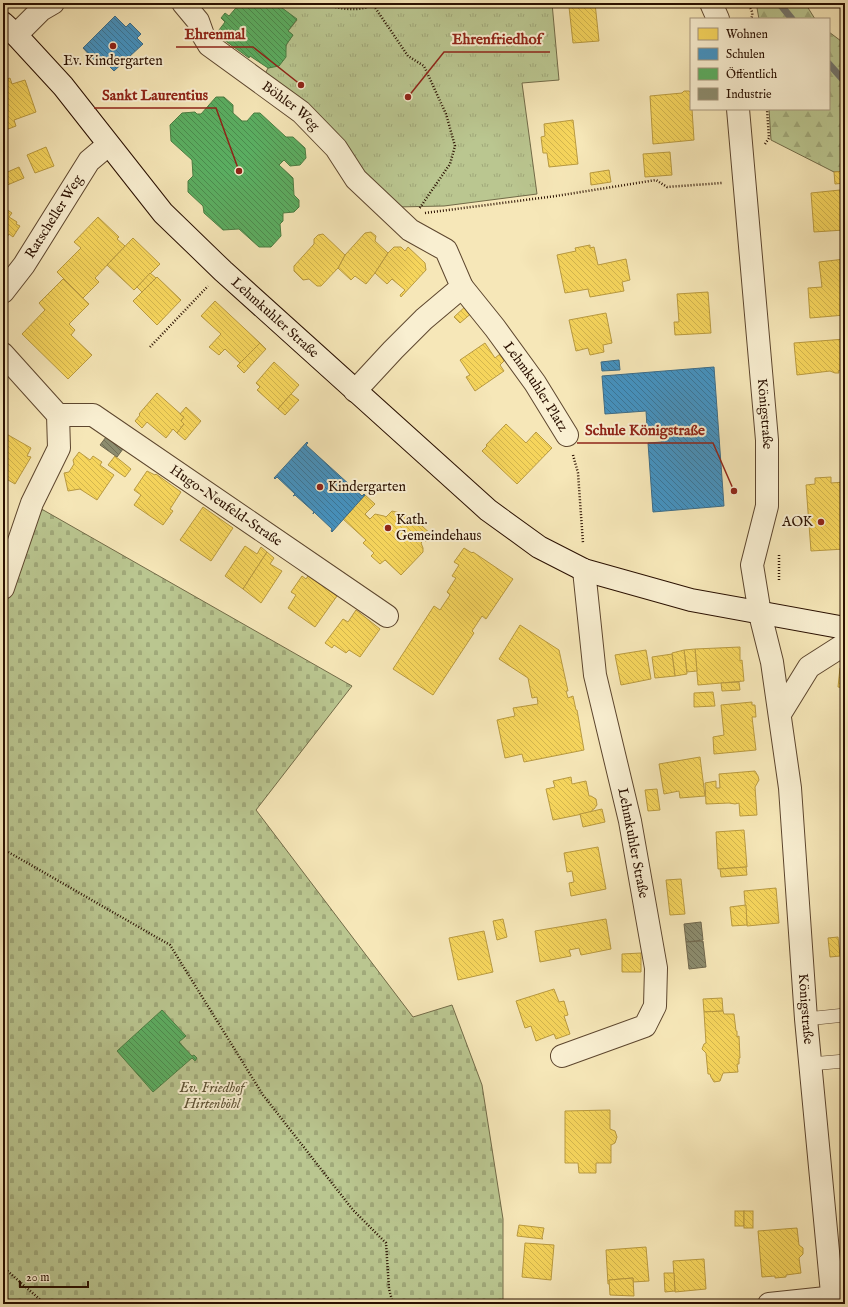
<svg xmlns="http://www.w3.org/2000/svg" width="848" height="1307" viewBox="0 0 848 1307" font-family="'IM FELL English',serif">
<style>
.grass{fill:url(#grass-tufts);stroke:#726b48}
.forest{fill:url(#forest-firs);stroke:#726b48}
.cemetery{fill:url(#cemetery-stones);stroke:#726b48}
.homes{fill:url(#homes-back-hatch);stroke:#b99a40}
.schools{fill:url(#schools-back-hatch);stroke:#3c6c88}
.public{fill:url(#public-back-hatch);stroke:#4c7f44}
.industry{fill:url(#industry-back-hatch);stroke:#6f674d}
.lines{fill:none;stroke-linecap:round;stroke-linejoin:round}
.stream{stroke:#737770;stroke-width:7}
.lane-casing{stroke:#5d462e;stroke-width:14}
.street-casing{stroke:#5d462e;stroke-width:24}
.secondary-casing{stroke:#2a1000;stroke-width:24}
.path{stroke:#2a1000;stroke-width:2.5;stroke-dasharray:1 2;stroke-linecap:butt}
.lane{stroke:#f9efd1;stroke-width:13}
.street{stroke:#f9efd1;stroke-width:22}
.secondary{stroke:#f9efd1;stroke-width:22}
.poi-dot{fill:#8f2418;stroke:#f9efd1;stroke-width:1.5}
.labels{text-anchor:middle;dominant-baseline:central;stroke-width:4;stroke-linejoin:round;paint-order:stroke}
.poi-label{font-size:14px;fill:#2a1000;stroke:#f9efd1;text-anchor:start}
.street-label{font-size:14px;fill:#2a1000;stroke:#f9efd1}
.park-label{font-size:14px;font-style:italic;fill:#5c5032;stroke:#f9efd1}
.leader{fill:none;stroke:#8f2418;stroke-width:1.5}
.callout-dot{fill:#8f2418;stroke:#f9efd1;stroke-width:1.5}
.callout-label{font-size:15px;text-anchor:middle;font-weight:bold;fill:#8f2418;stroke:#f9efd1;stroke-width:4;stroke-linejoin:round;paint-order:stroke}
</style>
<defs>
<pattern id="grass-tufts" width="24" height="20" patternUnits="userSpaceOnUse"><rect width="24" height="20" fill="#bac690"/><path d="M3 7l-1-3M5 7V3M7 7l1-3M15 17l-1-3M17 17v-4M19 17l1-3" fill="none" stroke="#a0a97a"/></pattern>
<pattern id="forest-firs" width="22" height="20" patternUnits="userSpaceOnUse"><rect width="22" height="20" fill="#bac690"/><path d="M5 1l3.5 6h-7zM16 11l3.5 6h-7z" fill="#a0a97a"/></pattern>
<pattern id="cemetery-stones" width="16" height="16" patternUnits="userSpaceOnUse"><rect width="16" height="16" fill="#bac690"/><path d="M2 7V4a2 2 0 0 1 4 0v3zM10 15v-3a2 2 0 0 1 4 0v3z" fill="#a0a97a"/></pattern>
<pattern id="homes-back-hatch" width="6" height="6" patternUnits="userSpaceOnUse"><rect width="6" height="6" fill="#f6d55c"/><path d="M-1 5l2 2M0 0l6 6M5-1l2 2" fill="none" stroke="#d3b64e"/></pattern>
<pattern id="schools-back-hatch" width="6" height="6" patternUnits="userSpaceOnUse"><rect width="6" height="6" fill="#4393c3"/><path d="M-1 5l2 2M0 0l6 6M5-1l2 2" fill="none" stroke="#38779c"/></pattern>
<pattern id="public-back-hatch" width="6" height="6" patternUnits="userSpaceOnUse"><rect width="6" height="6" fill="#5aae61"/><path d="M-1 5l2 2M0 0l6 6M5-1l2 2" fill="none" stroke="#4b8c4e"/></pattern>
<pattern id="industry-back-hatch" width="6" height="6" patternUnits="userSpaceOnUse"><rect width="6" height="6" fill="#8c8c6e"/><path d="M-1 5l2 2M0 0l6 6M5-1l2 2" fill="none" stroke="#737158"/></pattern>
</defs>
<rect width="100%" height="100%" fill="#f6e7b8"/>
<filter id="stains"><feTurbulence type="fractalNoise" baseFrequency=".005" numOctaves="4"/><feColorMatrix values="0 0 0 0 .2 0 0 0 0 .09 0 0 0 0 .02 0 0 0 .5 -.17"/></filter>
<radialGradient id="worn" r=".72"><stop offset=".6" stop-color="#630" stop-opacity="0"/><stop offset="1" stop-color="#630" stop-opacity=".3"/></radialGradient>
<path class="grass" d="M280,3H552L559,80L522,83L537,194L444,206L396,207L264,76L268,68C285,64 284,61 286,46C287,43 291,38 293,35L288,31L297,20L278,5Z"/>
<g class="forest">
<polygon points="754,3 805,3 815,19 759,19 757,8"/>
<polygon points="829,32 845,44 845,171 834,172 771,140 769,109 829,109"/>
</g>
<polygon class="cemetery" points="38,507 352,686 256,810 413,1017 452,1005 482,1085 503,1219 503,1304 3,1304 3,608"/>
<g class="homes">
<polygon points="567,3 595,3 599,41 573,43 569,7"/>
<polygon points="10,78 12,84 25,80 36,112 14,120 16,126 3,131 3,81"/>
<polygon points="684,91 689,91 691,93 691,109 692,109 694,140 653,144 650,96 682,93"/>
<polygon points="573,120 578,164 549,167 547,153 543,153 541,137 545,136 544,124"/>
<polygon points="46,147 54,166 35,173 27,155"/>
<polygon points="670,152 672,175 645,177 643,154"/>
<polygon points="19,167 24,178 5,186 3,183 3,174"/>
<polygon points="609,170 611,182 591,185 590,173"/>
<polygon points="845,171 845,183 835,184 834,172"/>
<polygon points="840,190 844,230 814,232 811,193"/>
<polygon points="3,207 12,213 9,217 17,222 16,224 20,226 13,237 9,234 3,244"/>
<polygon points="98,217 119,237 117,239 125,246 95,278 99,282 83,298 57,272 81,248 74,242"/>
<polygon points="371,232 376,236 375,241 388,253 375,273 366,284 355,276 351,280 338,268 345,255 365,233"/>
<polygon points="323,234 345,255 338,268 321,286 317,286 309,279 303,280 294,271 294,266 314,244 314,239 318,235"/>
<polygon points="133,238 160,264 134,290 107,265"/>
<polygon points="590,245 590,248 594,247 598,265 626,259 630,280 622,282 624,291 590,297 588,289 565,293 557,255 576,251 575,248"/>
<polygon points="394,247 401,247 405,251 408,247 425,263 426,270 401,297 400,295 405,290 392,279 387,284 375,273 388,253"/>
<polygon points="845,259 845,315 810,318 808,288 822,287 819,262"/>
<polygon points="150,273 156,278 142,292 137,287"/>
<polygon points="157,277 181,300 157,325 133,301"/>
<polygon points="63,279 89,304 69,324 75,330 71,335 92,355 68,379 22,334 45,310 39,303"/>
<polygon points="708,292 711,333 675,335 674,322 679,322 677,294"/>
<polygon points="215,301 260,343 241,364 225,349 219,355 209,347 221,334 201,316"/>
<polygon points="468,304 474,311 460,323 454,317"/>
<polygon points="606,313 612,343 603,345 604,352 590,355 588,348 576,351 569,320"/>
<polygon points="845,339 845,370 838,371 839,373 835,373 830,371 797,375 794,343"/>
<polygon points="260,343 266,349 244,373 237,366"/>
<polygon points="485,343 495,358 500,354 504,361 500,365 504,371 475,391 466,377 470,375 460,360"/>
<polygon points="274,362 299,385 278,409 257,390 260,387 256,383"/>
<polygon points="157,393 184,417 181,421 184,424 177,433 173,429 166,438 147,422 142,428 135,421 140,415 139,414"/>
<polygon points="291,394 299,400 285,415 278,409"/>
<polygon points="186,407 201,421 185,440 177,433 184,424 181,421 184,417 180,414"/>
<polygon points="506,424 526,443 536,432 552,448 517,484 482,451 487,446 486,445"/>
<polygon points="3,432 31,448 27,456 31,457 15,484 3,477"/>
<polygon points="79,452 90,460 93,456 102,462 100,465 114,475 97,500 80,489 68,491 64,473 69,472 74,464 73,460"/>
<polygon points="115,456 131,469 125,477 108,465"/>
<polygon points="147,471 155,475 156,474 181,492 170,509 173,511 163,525 134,505 141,495 134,490"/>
<polygon points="831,477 831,483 845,482 845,549 811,551 806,485 815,484 815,478"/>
<polygon points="365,495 375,504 365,514 370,519 375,514 384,516 386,517 392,511 404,514 411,520 413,518 432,535 426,542 424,540 421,543 423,548 423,552 401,575 385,560 380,564 371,556 374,553 363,543 366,540 343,519"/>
<polygon points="203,507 233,528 211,561 180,540"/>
<polygon points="245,546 257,554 261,547 267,552 243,589 225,576"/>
<polygon points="464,548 472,553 473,552 513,579 486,619 482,616 472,631 474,633 433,695 393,669 434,606 440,610 450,595 447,592 456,578 452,576 459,565 454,562"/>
<polygon points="267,552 274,558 270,564 282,571 261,603 243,589"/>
<polygon points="302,576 306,579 308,576 337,596 315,627 288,608 296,595 291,592"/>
<polygon points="356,610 380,629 360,657 349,650 346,653 334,645 332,648 325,643 343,619 348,622"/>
<polygon points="520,625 559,650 568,691 566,691 568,698 573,696 576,710 577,710 584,750 524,762 522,754 505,758 497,720 515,716 513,708 538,704 537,697 532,698 528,678 499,659"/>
<polygon points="740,647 740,661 742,660 744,681 698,685 695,649"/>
<polygon points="695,649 697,671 687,672 684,650"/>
<polygon points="646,650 651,679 621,685 615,655"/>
<polygon points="684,650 687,674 675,676 672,653"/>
<polygon points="672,654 675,676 655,678 652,657"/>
<polygon points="840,668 845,669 845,688 838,687"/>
<polygon points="739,682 740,690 722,691 721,683"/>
<polygon points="713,692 715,706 694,707 694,693"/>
<polygon points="752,702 752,705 755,705 756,717 752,717 756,750 714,754 713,737 724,735 721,705"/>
<polygon points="700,757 705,796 680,798 679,791 664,794 659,764"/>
<polygon points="755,771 758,776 759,780 755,787 757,815 740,816 739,803 735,804 729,803 706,804 705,783 716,781 716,788 720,788 719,774"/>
<polygon points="571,777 572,784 586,781 589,796 591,796 596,799 597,805 594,809 592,810 592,812 553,820 546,789 555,787 553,781"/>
<polygon points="657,789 660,810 648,811 645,790"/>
<polygon points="602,809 605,822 583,827 580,814"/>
<polygon points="744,830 747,867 718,869 716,832"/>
<polygon points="598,847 606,889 571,896 569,883 574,882 572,871 567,872 564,853"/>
<polygon points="746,867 747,875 721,877 720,869"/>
<polygon points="681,879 685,914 670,915 666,880"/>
<polygon points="776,888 779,923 747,926 744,891"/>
<polygon points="746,905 747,925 732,926 730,907"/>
<polygon points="503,919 507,937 497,940 493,921"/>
<polygon points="606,919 611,949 581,955 579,948 569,950 571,956 540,962 535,931"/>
<polygon points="484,931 493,972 458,980 449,938"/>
<polygon points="838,937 840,956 830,957 828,938"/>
<polygon points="641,953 641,972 622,972 622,954"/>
<polygon points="554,989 559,1002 564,1001 568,1015 564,1016 570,1034 556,1039 554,1034 536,1041 531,1026 525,1028 516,1001"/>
<polygon points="722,998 723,1011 704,1012 703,999"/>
<polygon points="723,1011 724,1014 734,1014 736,1031 737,1031 737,1037 739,1036 740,1058 739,1058 739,1064 737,1064 738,1072 723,1073 720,1081 714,1082 711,1077 710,1074 708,1074 706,1053 702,1049 704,1044 706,1043 704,1012"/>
<polygon points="610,1110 610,1129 615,1131 617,1137 615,1143 611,1145 611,1163 596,1163 596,1173 579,1173 578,1163 565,1163 565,1111"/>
<rect x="735" y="1211" width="9" height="15"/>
<rect x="744" y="1211" width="9" height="17"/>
<polygon points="519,1225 544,1228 542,1238 543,1239 517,1236"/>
<polygon points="797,1228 799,1245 803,1248 803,1254 799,1258 801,1273 786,1275 786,1277 775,1278 775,1276 762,1277 758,1231"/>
<polygon points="525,1243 554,1245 551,1280 522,1277"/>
<polygon points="646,1247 649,1281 633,1282 633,1278 609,1280 610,1284 608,1284 606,1250"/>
<polygon points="704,1259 706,1289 675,1292 673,1261"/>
<polygon points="664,1273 674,1273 675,1291 665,1292"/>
<polygon points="633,1278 634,1296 610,1295 609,1280"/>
</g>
<g class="schools">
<polygon points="115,16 126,27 130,23 141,34 137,38 143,44 114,71 99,56 94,60 83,48"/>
<polygon points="619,360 620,370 602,371 601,362"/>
<polygon points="714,367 724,506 653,512 648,443 662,442 661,426 647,427 646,411 605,414 602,376"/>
<polygon points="307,442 308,443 306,445 362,496 364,494 365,495 332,532 331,531 332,529 314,512 313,514 314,512 295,495 293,496 295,494 277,477 275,479 274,478"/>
</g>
<g class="public">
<polygon points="240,3 280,3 278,5 297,19 288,31 293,35 286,45 286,57 279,66 268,68 250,56 249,58 216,34 225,22 221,18 225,13 229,16"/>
<polygon points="216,97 224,97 233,105 233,113 242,121 247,121 254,113 260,113 286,137 293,137 305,148 306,158 300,165 290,166 284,160 279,165 293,178 294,195 299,200 299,207 294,212 283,213 283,221 280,224 281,236 271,247 259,247 239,229 223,230 204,213 203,206 188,192 188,181 193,176 192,160 171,141 170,125 182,113 195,112 197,114 201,114"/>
<polygon points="162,1010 186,1036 179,1042 192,1056 194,1055 197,1058 195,1061 192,1058 153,1092 117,1051"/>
</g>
<g class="industry">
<polygon points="106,437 123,449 117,457 100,445"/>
<polygon points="701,922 703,940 686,942 684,924"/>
<polygon points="703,941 706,967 689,969 686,942"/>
</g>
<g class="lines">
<g class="stream">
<polyline points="779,3 792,19"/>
<polyline points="829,64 845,82"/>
</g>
<g class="lane-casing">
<g id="lane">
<polyline points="806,1019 845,1015"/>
<polyline points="810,1064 845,1061"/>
</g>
</g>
<g class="street-casing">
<g id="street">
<path id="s1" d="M183,3L198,21L203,35L209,45L301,112L336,148L356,179L410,230L446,250L462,287L424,319L393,350L355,391"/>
<polyline points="711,3 718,19"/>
<polyline points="16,35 41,10 53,3"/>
<path id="s2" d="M738,109L767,440V506L752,565L760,614L772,662L790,788L806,1019L833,1304"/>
<path id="s3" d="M462,287L495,328L535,383L567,435"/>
<path id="s4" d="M3,292L24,265L89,161L108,145"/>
<polyline points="3,354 58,415 59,448 32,503 3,588"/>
<path id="s5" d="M58,415H93L387,616"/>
<polyline points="780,714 809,667 845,644"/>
<polyline points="562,1056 645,1026 655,1006 656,968 630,821 595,675 584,570"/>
<polyline points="769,1304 845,1296"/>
</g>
</g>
<g class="secondary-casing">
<g id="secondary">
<path id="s6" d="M3,23L16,35L63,86L163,213L223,271L488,510L539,547L584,570L691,600L845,628"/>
</g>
</g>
<g class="path">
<path d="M321,3C339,9 360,13 377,3"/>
<polyline points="372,3 408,56 424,66 446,114 455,146 450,164 419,209"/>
<path d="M747,3C751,8 754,13 751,19"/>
<polyline points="838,3 845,14"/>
<polyline points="216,7 222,3"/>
<polyline points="765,144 769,138 767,109"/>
<polyline points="425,213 556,196 656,180 667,187 722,183"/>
<polyline points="150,347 208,286"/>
<polyline points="573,455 578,473 583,543"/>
<polyline points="779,555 779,582"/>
<polyline points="3,849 170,945 263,1095 353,1210 386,1243 389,1289 393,1304"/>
<polyline points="3,1267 45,1304"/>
</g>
<use href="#lane" class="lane"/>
<use href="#street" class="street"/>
<use href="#secondary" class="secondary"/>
</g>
<g class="poi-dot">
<circle cx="113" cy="46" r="4"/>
<circle cx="320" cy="487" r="4"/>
<circle cx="821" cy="522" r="4"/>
<circle cx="388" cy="528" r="4"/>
</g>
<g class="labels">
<g class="poi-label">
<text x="113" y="61" text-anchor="middle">Ev. Kindergarten</text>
<text x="328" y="487">Kindergarten</text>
<text x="396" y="520">Kath.<tspan x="396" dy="16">Gemeindehaus</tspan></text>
<text x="813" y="522" text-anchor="end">AOK</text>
</g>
<g class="street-label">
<text stroke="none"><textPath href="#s1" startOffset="152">Böhler Weg</textPath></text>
<text stroke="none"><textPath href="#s4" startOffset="91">Ratscheller Weg</textPath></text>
<text stroke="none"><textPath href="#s6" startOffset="402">Lehmkuhler Straße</textPath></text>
<text stroke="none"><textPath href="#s3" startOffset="124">Lehmkuhler Platz</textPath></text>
<text stroke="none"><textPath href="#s2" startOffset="306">Königstraße</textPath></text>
<text stroke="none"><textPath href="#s5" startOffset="196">Hugo-Neufeld-Straße</textPath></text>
<text transform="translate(633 843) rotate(79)">Lehmkuhler Straße</text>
<text stroke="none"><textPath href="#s2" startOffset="907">Königstraße</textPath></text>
</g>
<g class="park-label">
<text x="212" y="1088">Ev. Friedhof<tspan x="212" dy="16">Hirtenböhl</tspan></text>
</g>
</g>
<path class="leader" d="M301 85L253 47H176M408 97L444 52H550M239 171L216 108H94M734 491L713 443H577"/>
<g class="callout-dot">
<circle cx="301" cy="85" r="4"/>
<circle cx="408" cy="97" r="4"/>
<circle cx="239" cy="171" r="4"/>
<circle cx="734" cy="491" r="4"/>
</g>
<g class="callout-label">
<text x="215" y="39">Ehrenmal</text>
<text x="497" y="44">Ehrenfriedhof</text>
<text x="155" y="100">Sankt Laurentius</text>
<text x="645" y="435">Schule Königstraße</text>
</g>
<rect width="848" height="1307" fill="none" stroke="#f6e7b8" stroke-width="16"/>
<rect x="4" y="4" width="840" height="1299" fill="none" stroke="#2a1000" stroke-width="2"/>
<rect x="8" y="8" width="832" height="1291" fill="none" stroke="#2a1000"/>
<rect x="690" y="18" width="140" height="92" fill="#f9efd1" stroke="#a6967d"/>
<rect x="698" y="28" width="20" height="12" fill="#f6d55c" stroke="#a6967d"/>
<text x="726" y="38" font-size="12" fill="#2a1000">Wohnen</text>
<rect x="698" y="48" width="20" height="12" fill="#4393c3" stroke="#a6967d"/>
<text x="726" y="58" font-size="12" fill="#2a1000">Schulen</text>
<rect x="698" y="68" width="20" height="12" fill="#5aae61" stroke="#a6967d"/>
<text x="726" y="78" font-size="12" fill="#2a1000">Öffentlich</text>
<rect x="698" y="88" width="20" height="12" fill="#8c8c6e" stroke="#a6967d"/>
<text x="726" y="98" font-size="12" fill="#2a1000">Industrie</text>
<path d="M20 1281v6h68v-6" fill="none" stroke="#2a1000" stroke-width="2"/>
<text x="26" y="1281" font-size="12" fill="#2a1000" stroke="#f9efd1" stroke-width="3" paint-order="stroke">20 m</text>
<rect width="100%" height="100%" filter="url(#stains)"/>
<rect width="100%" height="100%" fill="url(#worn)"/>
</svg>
